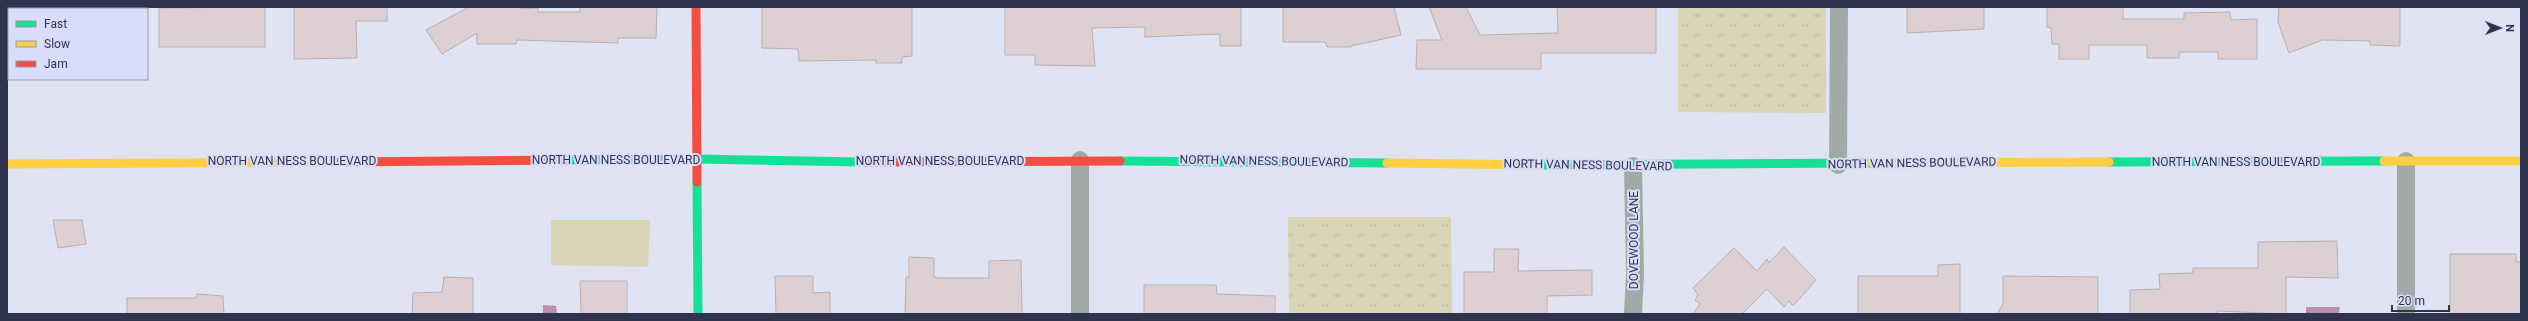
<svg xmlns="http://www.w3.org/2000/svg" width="2528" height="321" viewBox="0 0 2528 321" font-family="Roboto,sans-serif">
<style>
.grass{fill:url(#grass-tufts)}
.pitch{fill:#dad5b6}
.water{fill:url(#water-waves)}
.building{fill:#ddd0d2;stroke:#bbaeb1}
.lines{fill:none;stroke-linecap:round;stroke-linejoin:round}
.street{stroke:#a0aba7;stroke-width:18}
.fast{stroke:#16e098;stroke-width:9}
.slow{stroke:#ffcf43;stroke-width:9}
.jam{stroke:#f24e42;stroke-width:9}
.labels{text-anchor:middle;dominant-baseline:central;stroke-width:4;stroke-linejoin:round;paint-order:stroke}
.street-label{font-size:12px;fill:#30334e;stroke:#d9ddf9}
</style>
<defs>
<pattern id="grass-tufts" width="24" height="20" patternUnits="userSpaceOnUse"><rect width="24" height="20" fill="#dad5b6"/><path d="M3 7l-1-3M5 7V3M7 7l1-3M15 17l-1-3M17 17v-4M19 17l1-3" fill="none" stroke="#bbb79e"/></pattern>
<pattern id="water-waves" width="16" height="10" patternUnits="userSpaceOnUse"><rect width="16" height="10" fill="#bc8eb2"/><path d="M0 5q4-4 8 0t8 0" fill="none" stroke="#997593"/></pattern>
</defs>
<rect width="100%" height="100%" fill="#e0e3f2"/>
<g class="grass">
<polygon points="1678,7 1826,7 1826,113 1678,112"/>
<polygon points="1288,217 1451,217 1452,314 1289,314"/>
</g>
<polygon class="pitch" points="551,220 650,220 648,267 551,265"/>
<g class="water">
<polygon points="543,305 556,306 557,314 543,314"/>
<polygon points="2306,307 2340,307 2339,314 2306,314"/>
</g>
<g class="building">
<polygon points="265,7 265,47 159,47 159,8"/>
<polygon points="294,7 387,7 387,21 356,21 357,58 294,59"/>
<polygon points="469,7 520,7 521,9 538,8 538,12 580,12 580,7 657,7 656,38 618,38 618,43 517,40 516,44 477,44 477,33 442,54 426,30"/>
<polygon points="762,7 912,7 912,56 902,57 902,63 876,63 876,60 799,61 798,49 762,48"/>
<polygon points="1005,7 1241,7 1241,46 1220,46 1220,34 1145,37 1145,27 1092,28 1095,66 1035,65 1035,55 1005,55"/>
<polygon points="1283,7 1394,7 1401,35 1351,46 1351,47 1327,47 1325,42 1283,42"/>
<polygon points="1429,7 1466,7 1480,35 1558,33 1557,7 1656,7 1656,53 1541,53 1541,69 1416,69 1417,40 1442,40"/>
<polygon points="1907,7 1984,7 1984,29 1907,33"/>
<polygon points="2057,7 2123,7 2123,19 2184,19 2184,13 2230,12 2231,20 2257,19 2257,59 2218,59 2218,52 2179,52 2179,58 2147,58 2147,45 2089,45 2089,59 2059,59 2059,44 2052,44 2051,28 2047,27 2047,8"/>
<polygon points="2279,7 2400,7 2400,46 2370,45 2370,41 2322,40 2289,53 2278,22"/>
<polygon points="53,220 82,220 86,244 58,248"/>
<polygon points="2337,241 2338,278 2286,277 2286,314 2217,311 2217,314 2130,314 2130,290 2160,289 2159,274 2193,273 2193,268 2258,268 2258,242"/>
<polygon points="1784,247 1816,280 1793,306 1789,301 1784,307 1767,289 1742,314 1693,314 1700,304 1695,300 1698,295 1693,288 1734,248 1757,271 1767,259 1769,263"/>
<polygon points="1494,249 1519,249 1518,271 1592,270 1592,295 1547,296 1547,314 1464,314 1464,272 1494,272"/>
<polygon points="2450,254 2516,254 2516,262 2521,262 2521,314 2450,314"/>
<polygon points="909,257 934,258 934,277 938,278 989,278 989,261 1021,260 1022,314 905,314 906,277 909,277"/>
<polygon points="1960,264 1960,314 1858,314 1858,276 1938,276 1938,265"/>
<polygon points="775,276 813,276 813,293 830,292 830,314 776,314"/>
<polygon points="2003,276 2098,277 2098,314 1997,314 2003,304"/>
<polygon points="444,277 473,278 473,314 412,314 413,293 442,292"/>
<polygon points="580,281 627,281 627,314 581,314"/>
<polygon points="1144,285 1216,285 1217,294 1275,296 1275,314 1144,314"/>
<polygon points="197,294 223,296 224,314 127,314 127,298 196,298"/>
</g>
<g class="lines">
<g class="street">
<polyline points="1080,160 1080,314"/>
<polyline points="2406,161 2406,314"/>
<polyline points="1838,165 1839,7"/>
<polyline points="1633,314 1635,274 1633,166"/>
</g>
<g class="fast">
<polyline points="567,160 697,159 864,162"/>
<polyline points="1120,161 1387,163"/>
<polyline points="2109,162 2384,161"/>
<polyline points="1539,165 1872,163"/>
<polyline points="697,182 698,314"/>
</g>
<g class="slow">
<polyline points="2384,161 2521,161"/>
<polyline points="1387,163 1539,165"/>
<polyline points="1872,163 2109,162"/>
<polyline points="7,164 340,162"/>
</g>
<g class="jam">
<polyline points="696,7 697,182"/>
<polyline points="340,162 567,160"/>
<polyline points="864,162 1120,161"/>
</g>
</g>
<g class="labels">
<g class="street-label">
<text x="616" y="160">NORTH VAN NESS BOULEVARD</text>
<text x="292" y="161">NORTH VAN NESS BOULEVARD</text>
<text x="940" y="161">NORTH VAN NESS BOULEVARD</text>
<text transform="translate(1264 161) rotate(1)">NORTH VAN NESS BOULEVARD</text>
<text x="2236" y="162">NORTH VAN NESS BOULEVARD</text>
<text transform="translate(1912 163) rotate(-1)">NORTH VAN NESS BOULEVARD</text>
<text transform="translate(1588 165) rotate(1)">NORTH VAN NESS BOULEVARD</text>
<text transform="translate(1634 240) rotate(-90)">DOVEWOOD LANE</text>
</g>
</g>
<rect width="2528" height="321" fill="none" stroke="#30334e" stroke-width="16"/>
<rect x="8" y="8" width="140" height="72" fill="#d9ddf9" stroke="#9599b5"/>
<rect x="16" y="21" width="20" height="6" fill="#16e098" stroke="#9599b5"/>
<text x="44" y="28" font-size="12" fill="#30334e">Fast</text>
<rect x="16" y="41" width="20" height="6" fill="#ffcf43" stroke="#9599b5"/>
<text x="44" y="48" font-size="12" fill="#30334e">Slow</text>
<rect x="16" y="61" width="20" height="6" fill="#f24e42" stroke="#9599b5"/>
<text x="44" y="68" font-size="12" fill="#30334e">Jam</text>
<g transform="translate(2500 28) rotate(90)" stroke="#d9ddf9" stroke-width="3" paint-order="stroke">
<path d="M0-3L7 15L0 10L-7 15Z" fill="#30334e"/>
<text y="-6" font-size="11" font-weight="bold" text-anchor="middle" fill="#30334e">N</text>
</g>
<path d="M2392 305v6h57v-6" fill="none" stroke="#30334e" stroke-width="2"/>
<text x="2398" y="305" font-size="12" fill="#30334e" stroke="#d9ddf9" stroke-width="3" paint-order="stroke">20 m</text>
</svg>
